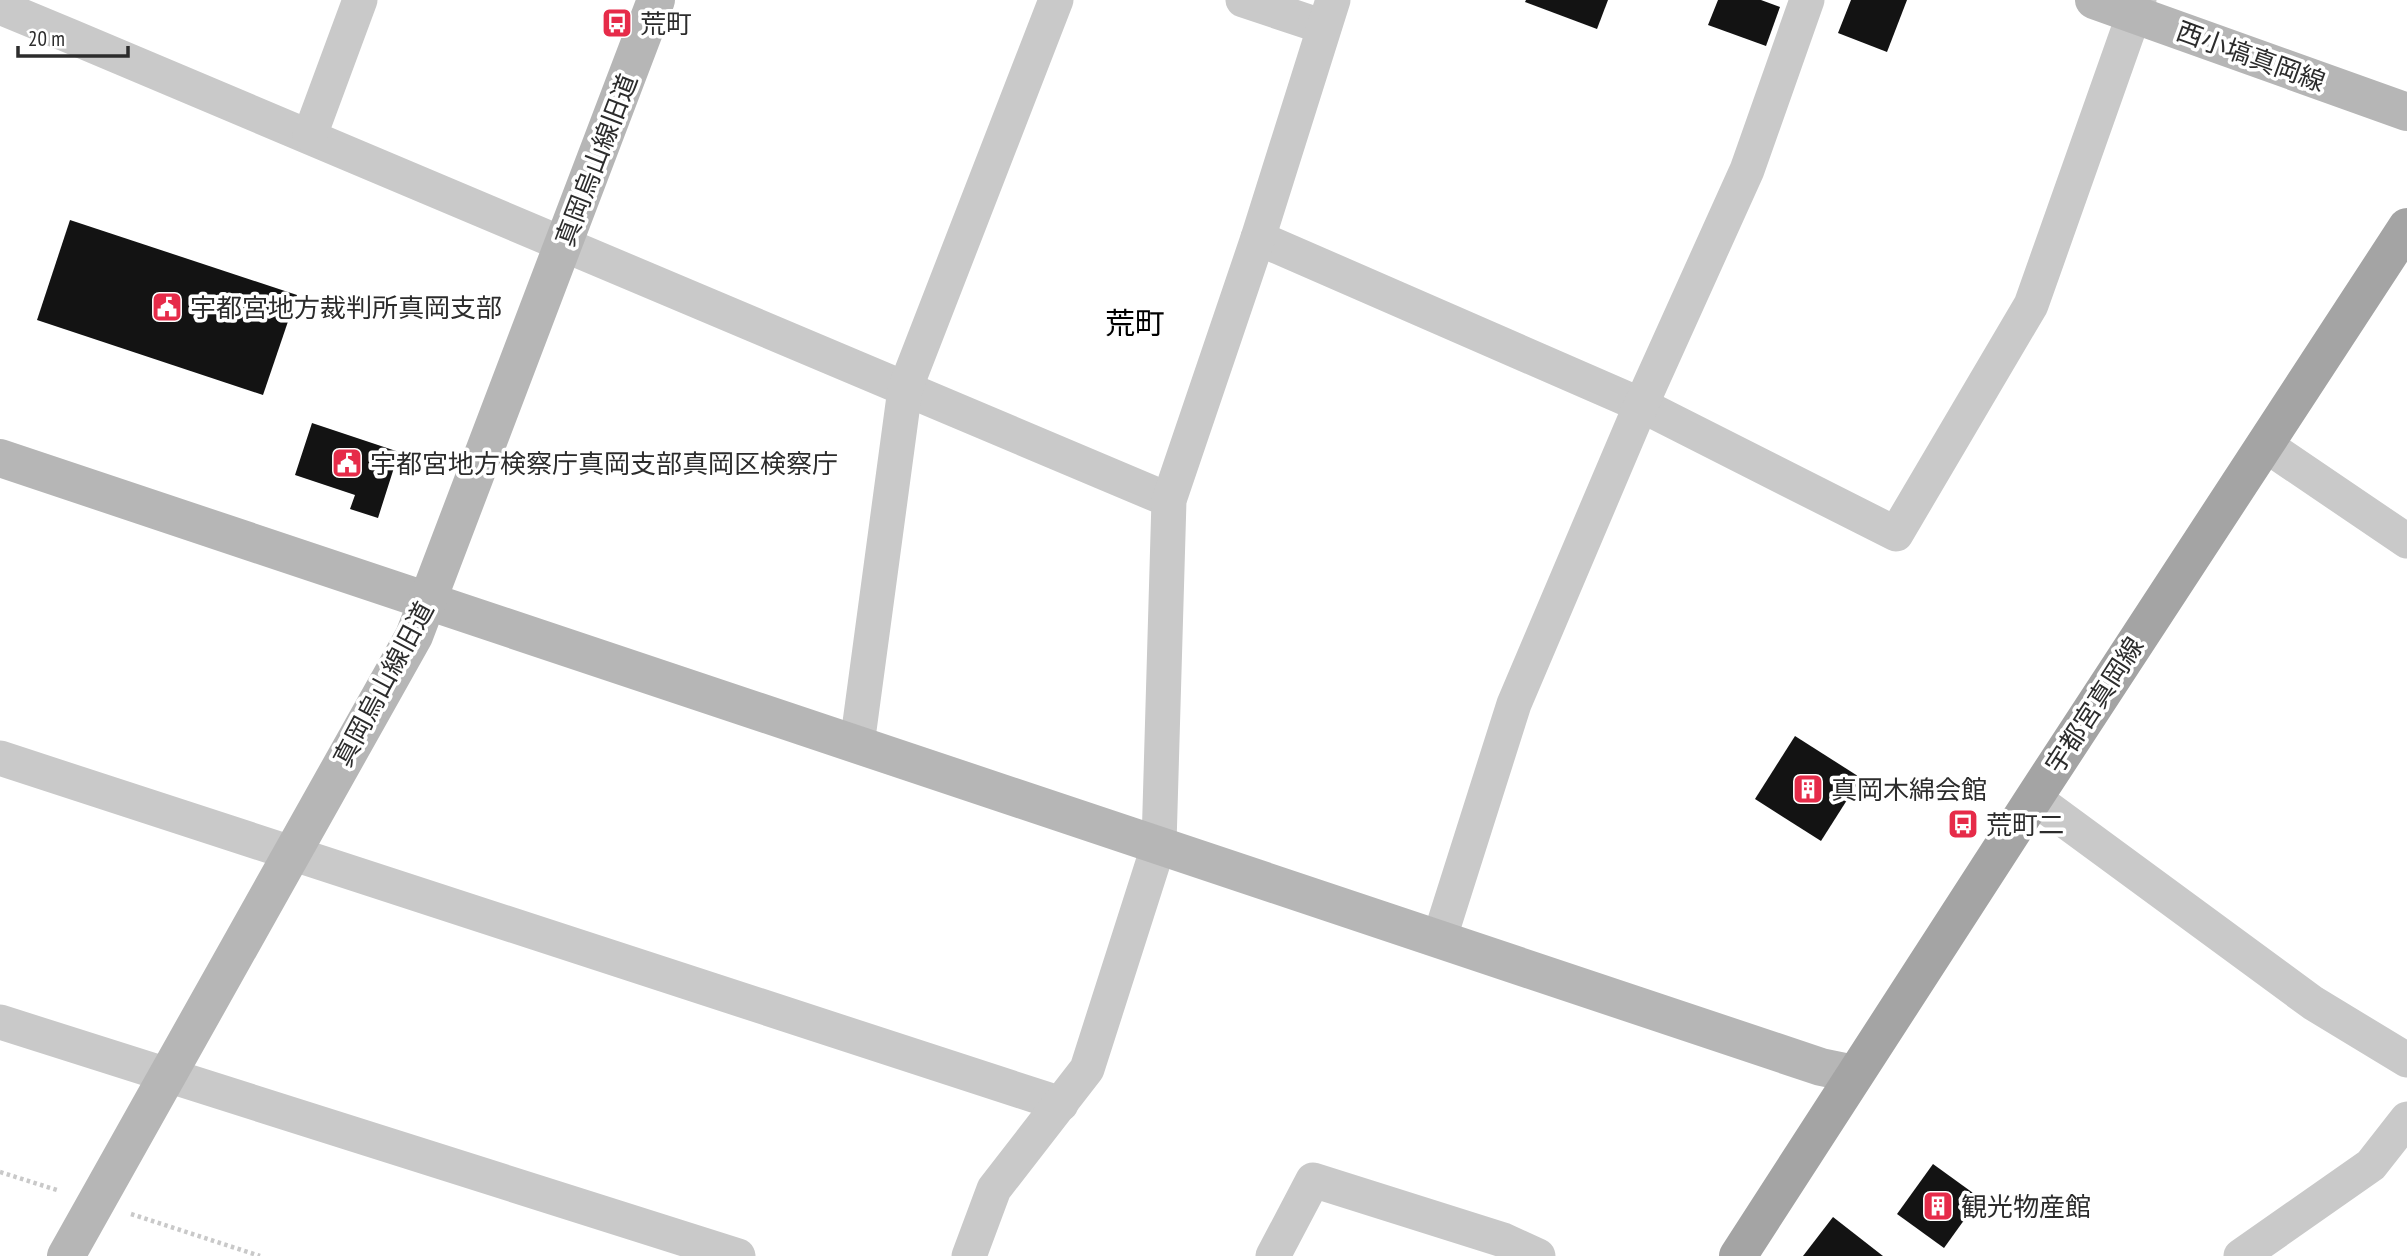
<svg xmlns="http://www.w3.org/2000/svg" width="2407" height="1256" viewBox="0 0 2407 1256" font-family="'PT Sans Narrow','Noto Sans JP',sans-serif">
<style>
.building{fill:#131313}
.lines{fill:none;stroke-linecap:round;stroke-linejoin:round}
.path{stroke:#c9c9c9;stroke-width:4.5;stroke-dasharray:3.5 3.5;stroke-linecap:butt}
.street{stroke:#c9c9c9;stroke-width:35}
.secondary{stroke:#b6b6b6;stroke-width:38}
.primary{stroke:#a4a4a4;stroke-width:38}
.labels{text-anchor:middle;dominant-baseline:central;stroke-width:7;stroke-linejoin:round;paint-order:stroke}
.poi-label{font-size:26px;fill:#2c2c2c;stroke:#fff;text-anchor:start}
.street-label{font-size:26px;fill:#2c2c2c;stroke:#fff}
.quarter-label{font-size:30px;fill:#000;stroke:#fff}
</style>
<rect width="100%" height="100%" fill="#fff"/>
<g class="building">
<polygon points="1526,0 1608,0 1597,29 1525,2"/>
<polygon points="1718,0 1761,0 1780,7 1766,46 1708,25"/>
<polygon points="1851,0 1907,0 1887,52 1838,33"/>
<polygon points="70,220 297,295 263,395 37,320"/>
<polygon points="312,423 399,452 378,518 350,509 355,495 295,475"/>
<polygon points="1795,736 1861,778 1821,841 1755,799"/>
<polygon points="1933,1164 1980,1198 1944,1248 1897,1214"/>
<polygon points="1833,1217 1883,1256 1803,1256"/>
</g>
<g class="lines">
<g class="path">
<polyline points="0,1172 60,1191"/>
<polyline points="131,1214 260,1256"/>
</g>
<g class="street">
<polyline points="1243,0 1324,27"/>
<path d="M0,7C391,169 780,336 1169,500"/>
<polyline points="310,135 360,0"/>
<polyline points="1258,238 1641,405 1896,534 2031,305 2139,0"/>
<polyline points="2264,444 2407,541"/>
<polyline points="857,745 905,389 1056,0"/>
<polyline points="0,758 1061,1104"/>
<polyline points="2034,798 2313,1003 2407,1060"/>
<polyline points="1439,940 1514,704 1641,405 1747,170 1807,0"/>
<polyline points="0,1022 738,1256"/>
<polyline points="969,1256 994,1189 1087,1069 1159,844 1169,500 1258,238 1333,0"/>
<polyline points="1273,1256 1313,1180 1503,1240 1538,1256"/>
<polyline points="2241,1256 2371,1165 2407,1119"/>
</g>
<g class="secondary">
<polyline points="2094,0 2407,112"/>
<path d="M0,458C608,659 1213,866 1821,1067L1855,1074"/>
<polyline points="66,1256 414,636 656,0"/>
</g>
<polyline class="primary" points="1738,1256 2034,798 2407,227"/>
</g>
<defs>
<g id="bus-square" transform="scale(1.575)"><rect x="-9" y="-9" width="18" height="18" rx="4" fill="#e62b49" stroke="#fff"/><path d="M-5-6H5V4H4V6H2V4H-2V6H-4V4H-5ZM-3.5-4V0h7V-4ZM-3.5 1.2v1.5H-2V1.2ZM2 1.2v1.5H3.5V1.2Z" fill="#fff"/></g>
<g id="civic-square" transform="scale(1.575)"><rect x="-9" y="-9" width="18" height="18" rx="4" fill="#e62b49" stroke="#fff"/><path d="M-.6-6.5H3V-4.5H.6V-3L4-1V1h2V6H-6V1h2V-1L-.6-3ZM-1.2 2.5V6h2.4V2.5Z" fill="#fff"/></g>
<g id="building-square" transform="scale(1.575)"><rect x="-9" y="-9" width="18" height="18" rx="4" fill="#e62b49" stroke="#fff"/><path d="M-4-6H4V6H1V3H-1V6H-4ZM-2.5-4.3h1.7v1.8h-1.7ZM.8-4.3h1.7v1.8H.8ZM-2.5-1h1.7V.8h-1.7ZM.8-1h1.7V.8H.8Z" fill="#fff"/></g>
</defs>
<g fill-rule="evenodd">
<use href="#bus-square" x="617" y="23"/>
<use href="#civic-square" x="167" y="307"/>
<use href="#civic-square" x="347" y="463"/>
<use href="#building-square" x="1808" y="789"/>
<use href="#bus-square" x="1963" y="824"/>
<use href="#building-square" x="1938" y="1206"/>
</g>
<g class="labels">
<g class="poi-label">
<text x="640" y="23">荒町</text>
<text x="190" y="307">宇都宮地方裁判所真岡支部</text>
<text x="370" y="463">宇都宮地方検察庁真岡支部真岡区検察庁</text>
<text x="1831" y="789">真岡木綿会館</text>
<text x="1986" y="824">荒町二</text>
<text x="1961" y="1206">観光物産館</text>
</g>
<g class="street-label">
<text transform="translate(2251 56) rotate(20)">西小塙真岡線</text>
<text transform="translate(596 160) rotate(-69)">真岡烏山線旧道</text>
<text transform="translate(383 684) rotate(-62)">真岡烏山線旧道</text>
<text transform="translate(2094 705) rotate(-57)">宇都宮真岡線</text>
</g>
<g class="quarter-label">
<text x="1135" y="322">荒町</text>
</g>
</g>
<path d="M18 46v10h110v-10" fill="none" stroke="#2c2c2c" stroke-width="3.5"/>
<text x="28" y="46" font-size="21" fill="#2c2c2c" stroke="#ffffff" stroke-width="5" paint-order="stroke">20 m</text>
</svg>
